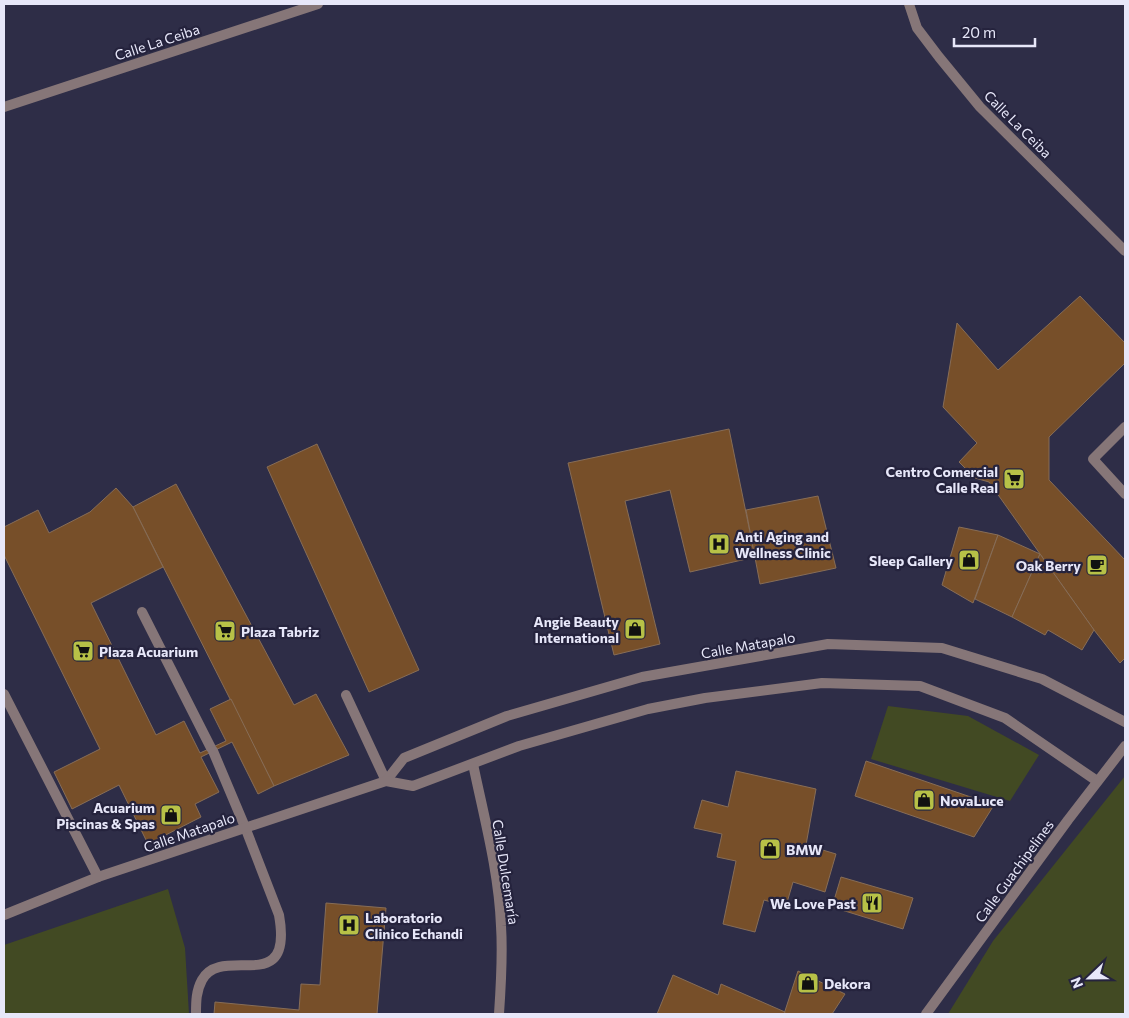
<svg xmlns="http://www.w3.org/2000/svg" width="1129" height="1018" viewBox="0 0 1129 1018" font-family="Commissioner,sans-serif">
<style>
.green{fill:#424a23}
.building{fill:#774f29;stroke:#876d57}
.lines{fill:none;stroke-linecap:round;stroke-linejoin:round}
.service{stroke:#867678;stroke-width:10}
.minor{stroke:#867678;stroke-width:10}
.tertiary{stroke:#867678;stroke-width:10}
.labels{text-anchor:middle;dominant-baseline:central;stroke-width:4.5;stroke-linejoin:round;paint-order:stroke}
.street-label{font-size:14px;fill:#e7e7f9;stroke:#25233d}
.poi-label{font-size:14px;font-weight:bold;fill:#e7e7f9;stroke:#25233d;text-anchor:start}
</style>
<rect width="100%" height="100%" fill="#2e2d47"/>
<g class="green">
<polygon points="888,706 968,716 1039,755 1010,801 871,759"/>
<polygon points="1125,776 1125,1014 948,1014 993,941"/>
<polygon points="168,889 185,948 189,1014 4,1014 4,945"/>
</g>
<g class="building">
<polygon points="1080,296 1125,343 1125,363 1049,437 1049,480 1125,560 1125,658 1120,663 1094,630 989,482 975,478 959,462 977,443 943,407 957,323 998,370"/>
<polygon points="729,429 755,557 690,572 670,490 625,501 660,644 614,655 568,463"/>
<polygon points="317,444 419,670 369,692 267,467"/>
<polygon points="176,484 294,705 316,694 349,755 274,786 133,507"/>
<polygon points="116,488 133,507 163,567 91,603 156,735 184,721 200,753 226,741 210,709 231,699 274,786 258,794 232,742 201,757 219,792 195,804 201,817 148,844 119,785 72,809 54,772 100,749 4,555 4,527 38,510 49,533 90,512"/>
<polygon points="818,496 836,568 760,584 746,510"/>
<polygon points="959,527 998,535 973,603 942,585"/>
<polygon points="998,535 1040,554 1012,617 975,599"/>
<polygon points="1040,554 1094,630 1082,650 1048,630 1045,635 1012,617"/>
<polygon points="866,761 994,805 974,837 855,796"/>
<polygon points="736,771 816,789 806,845 836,854 825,892 793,882 786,906 764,900 755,932 723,924 736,861 717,857 722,834 694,828 702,800 728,807"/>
<polygon points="841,877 913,898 903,929 832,907"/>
<polygon points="326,903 386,908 377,1014 214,1014 215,1002 299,1010 301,984 320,985"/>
<polygon points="798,971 845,994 832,1014 784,1014"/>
<polygon points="673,975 718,995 721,984 785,1012 784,1014 657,1014"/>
</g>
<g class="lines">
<g class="service">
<polyline points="1125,427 1093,459 1125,494"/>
<polyline points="142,612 211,748"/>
<polyline points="4,694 98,877"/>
<polyline points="346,695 386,781"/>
<path d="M196,1014C196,1002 196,991 202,980C222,943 294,999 279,915L245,827L213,751"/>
</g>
<g class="minor">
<polyline points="909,4 917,28 939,57 980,107 1125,251"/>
<polyline points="4,107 318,4"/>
<path d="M473,764C484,817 499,872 501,926C503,956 501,985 499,1014"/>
</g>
<g class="tertiary">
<polyline points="386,781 404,758 507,716 642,677 828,644 942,648 1042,679 1125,722"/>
<polyline points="4,915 98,877 386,781 413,786 519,746 648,709 705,698 822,683 920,686 1005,718 1097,781"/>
<polyline points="926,1014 1068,820 1125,746"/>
</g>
</g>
<defs>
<g id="supermarket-square" transform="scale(1.125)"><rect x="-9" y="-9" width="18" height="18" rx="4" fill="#b7c147" stroke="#25233d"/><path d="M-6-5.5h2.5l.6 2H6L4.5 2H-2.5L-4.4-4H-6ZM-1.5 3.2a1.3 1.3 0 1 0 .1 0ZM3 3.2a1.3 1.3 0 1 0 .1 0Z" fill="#111"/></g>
<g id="hospital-square" transform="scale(1.125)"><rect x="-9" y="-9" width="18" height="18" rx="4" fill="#b7c147" stroke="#25233d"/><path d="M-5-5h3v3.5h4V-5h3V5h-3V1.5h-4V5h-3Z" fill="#111"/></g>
<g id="shop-square" transform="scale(1.125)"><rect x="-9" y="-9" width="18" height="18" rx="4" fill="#b7c147" stroke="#25233d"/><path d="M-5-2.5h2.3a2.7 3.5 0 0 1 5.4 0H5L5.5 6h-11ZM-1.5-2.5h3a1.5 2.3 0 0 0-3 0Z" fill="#111"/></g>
<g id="cafe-square" transform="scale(1.125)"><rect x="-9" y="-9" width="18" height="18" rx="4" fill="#b7c147" stroke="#25233d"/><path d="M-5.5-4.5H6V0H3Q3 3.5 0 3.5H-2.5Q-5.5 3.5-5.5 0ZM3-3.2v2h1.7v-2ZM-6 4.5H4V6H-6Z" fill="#111"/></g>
<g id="restaurant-square" transform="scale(1.125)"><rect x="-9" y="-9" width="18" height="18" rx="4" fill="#b7c147" stroke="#25233d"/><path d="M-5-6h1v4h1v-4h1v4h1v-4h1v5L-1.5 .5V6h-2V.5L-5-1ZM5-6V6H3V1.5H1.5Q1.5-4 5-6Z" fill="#111"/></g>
</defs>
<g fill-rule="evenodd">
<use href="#supermarket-square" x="1014" y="479"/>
<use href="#hospital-square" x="719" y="544"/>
<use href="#shop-square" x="969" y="560"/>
<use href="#cafe-square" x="1097" y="565"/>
<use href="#shop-square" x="635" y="629"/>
<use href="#supermarket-square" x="225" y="631"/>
<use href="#supermarket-square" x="83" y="651"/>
<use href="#shop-square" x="924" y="800"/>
<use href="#shop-square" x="171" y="815"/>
<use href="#shop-square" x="770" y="849"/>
<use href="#restaurant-square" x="872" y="903"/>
<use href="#hospital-square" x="349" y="925"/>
<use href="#shop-square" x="808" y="983"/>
</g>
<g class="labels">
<g class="street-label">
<text transform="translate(157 42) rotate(-18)">Calle La Ceiba</text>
<text transform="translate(1018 124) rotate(45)">Calle La Ceiba</text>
<text transform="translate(748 645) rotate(-10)">Calle Matapalo</text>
<text transform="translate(189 832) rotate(-19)">Calle Matapalo</text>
<text transform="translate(1014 871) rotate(-54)">Calle Guachipelines</text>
<text transform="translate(506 872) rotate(81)">Calle Dulcemaría</text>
</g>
<g class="poi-label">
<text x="998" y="471" text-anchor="end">Centro Comercial<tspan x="998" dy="16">Calle Real</tspan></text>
<text x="735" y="536">Anti Aging and<tspan x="735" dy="16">Wellness Clinic</tspan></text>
<text x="953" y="560" text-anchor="end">Sleep Gallery</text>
<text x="1081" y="565" text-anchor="end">Oak Berry</text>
<text x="619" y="621" text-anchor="end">Angie Beauty<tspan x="619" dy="16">International</tspan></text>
<text x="241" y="631">Plaza Tabriz</text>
<text x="99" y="651">Plaza Acuarium</text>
<text x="940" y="800">NovaLuce</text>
<text x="155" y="807" text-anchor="end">Acuarium<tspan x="155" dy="16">Piscinas &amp; Spas</tspan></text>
<text x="786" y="849">BMW</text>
<text x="856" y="903" text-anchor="end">We Love Past</text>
<text x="365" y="917">Laboratorio<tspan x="365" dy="16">Clinico Echandi</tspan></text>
<text x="824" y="983">Dekora</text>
</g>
</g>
<rect width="1129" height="1018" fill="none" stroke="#e7e7f9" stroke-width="10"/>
<g transform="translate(1089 978) rotate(248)" stroke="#25233d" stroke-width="4" paint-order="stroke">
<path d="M0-4L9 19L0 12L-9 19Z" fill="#e7e7f9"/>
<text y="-8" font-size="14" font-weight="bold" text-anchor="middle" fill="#e7e7f9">N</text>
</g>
<path d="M954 38v8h81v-8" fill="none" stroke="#e7e7f9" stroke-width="2.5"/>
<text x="962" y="38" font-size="15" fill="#e7e7f9" stroke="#25233d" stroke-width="4" paint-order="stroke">20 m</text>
</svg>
